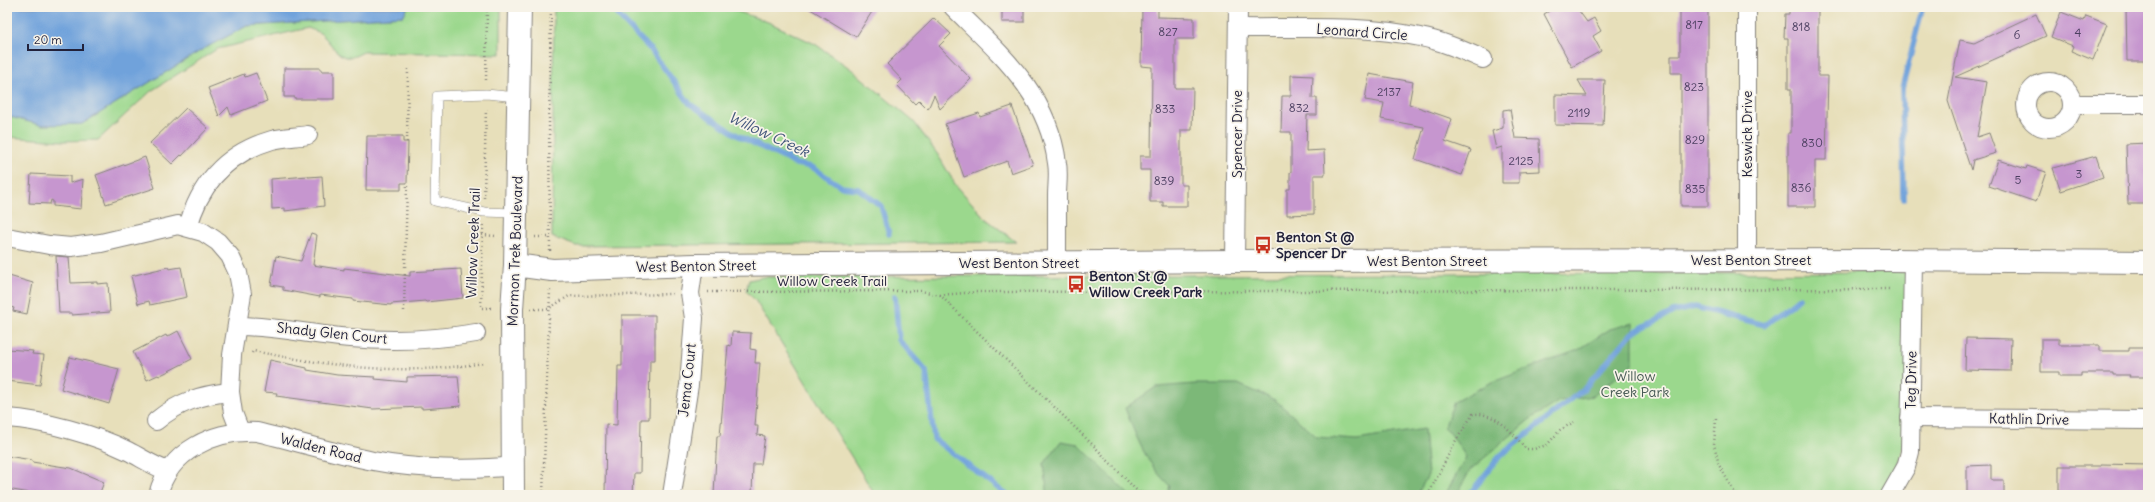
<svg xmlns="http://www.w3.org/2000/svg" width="2155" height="502" viewBox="0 0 2155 502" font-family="Delius,sans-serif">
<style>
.green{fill:#9bd88d;stroke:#5e7d64}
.forest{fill:#7cb878;stroke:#4f6d5a}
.water{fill:#70a2db;stroke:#49628b}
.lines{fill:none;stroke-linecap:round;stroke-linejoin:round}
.stream{stroke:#70a2db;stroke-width:5.5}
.building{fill:#c696cf}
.service-casing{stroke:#84807a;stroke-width:10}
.minor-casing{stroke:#84807a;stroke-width:20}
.tertiary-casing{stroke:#84807a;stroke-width:24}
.secondary-casing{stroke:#84807a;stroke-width:24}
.path{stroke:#84807a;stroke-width:2.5;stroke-dasharray:1 3;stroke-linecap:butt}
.service{stroke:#fff;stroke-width:9}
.minor{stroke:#fff;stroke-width:18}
.tertiary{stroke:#fff;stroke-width:22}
.secondary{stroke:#fff;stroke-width:22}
.labels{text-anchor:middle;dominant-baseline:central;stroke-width:3.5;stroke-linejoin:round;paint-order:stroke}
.number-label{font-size:12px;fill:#4b3f60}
.street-label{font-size:14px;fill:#22223b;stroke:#f7f3e8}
.poi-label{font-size:14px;font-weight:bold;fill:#22223b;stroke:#f7f3e8;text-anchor:start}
.park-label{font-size:14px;fill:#465954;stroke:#f7f3e8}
.water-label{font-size:15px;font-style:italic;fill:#41557b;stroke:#f7f3e8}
</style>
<rect width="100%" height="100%" fill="#f7f3e8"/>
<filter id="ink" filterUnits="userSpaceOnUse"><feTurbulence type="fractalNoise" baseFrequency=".025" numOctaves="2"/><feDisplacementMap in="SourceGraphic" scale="8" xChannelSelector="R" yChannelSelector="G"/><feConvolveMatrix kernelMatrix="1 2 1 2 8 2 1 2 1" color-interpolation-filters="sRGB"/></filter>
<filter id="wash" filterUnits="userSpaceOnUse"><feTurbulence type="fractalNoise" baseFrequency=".012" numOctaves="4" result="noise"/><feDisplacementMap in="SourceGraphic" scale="16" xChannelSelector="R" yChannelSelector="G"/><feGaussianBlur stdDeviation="0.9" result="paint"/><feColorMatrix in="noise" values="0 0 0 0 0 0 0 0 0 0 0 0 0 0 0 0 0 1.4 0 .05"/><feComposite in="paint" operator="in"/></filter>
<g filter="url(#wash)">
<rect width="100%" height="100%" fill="#e7dfba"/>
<g class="green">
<path d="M408,7H501V54L363,52C339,67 336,46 320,33C317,31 312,30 308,28L217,49L151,91L98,140L63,141L7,137V116L41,125L82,124L205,48L247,26L403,16Z"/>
<polygon points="554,7 725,7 768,22 815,44 851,69 914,122 938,155 955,184 985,218 1016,242 576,246 552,237"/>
<polygon points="1913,272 1910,418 1890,495 875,495 755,300 746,291 749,280 763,277"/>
</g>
<g class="forest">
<polygon points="1633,323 1633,364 1593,396 1559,401 1529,420 1470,470 1457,495 1445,495 1466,457 1451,434 1444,428 1454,402 1490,383 1578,350 1610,329"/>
<path d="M1195,384H1238L1275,400L1317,437L1357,440L1424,429L1428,475L1417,495H1166L1170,486C1147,465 1136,437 1125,408L1156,387Z"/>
<polygon points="1061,441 1078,444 1129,495 1046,495 1047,489 1044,464"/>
</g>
<polygon class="water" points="7,7 408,7 403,16 247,26 205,48 82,124 41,125 7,116"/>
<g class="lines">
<g class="stream">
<polyline points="610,7 651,50 690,104 737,135 796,164 812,167 842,187 859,189 881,206 889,234"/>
<polyline points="786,158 790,147"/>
<polyline points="1904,199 1902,89 1922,10 1924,7"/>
<polyline points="895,296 899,340 926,371 934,439 1007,495"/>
<polyline points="1469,495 1500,456 1584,389 1632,333 1673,312 1695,307 1765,325 1799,298"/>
</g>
</g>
<g id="blocks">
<g class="building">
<polygon points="807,7 875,7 856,37"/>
<rect x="1002" y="7" width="22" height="15"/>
<polygon points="1556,7 1576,7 1587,22 1594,18 1601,31 1593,36 1601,51 1572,67 1544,14"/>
<polygon points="1680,7 1708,7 1708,206 1681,206 1681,73 1671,73 1671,56 1680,56"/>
<polygon points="1789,7 1818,7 1818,76 1828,76 1826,160 1815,160 1815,207 1788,207 1788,133 1791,133 1791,89 1788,89 1788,38 1784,38 1785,14 1789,14"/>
<polygon points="2126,7 2148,7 2148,61 2127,61"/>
<polygon points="1142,8 1158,9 1158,17 1194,18 1194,39 1175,39 1175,88 1193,88 1192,130 1181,130 1181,185 1187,185 1187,206 1163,206 1163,202 1150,202 1150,170 1140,170 1140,156 1151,156 1152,67 1141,66"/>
<polygon points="2061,12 2084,21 2086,16 2107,24 2093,60 2071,51 2073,46 2051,37"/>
<polygon points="2036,14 2046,36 1955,77 1987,82 1977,137 1989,133 1996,153 1973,160 1971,170 1948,101 1960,40 1974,43"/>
<polygon points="934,18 951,34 939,46 971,79 940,109 934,95 928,109 919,100 915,104 897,85 902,80 887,64"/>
<polygon points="284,68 321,68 321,71 334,71 334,99 295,99 295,97 284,97"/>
<polygon points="256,73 267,101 231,115 228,107 219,116 208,88 244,74 245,77"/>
<polygon points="1369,74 1413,82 1409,104 1452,119 1445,141 1471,150 1462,175 1415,159 1424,127 1381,119 1384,103 1365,100"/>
<polygon points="1291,75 1313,76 1312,98 1317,98 1317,115 1307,115 1306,151 1324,150 1325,175 1314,175 1314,214 1287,215 1287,189 1290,189 1290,172 1291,172 1291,132 1281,132 1282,96 1291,96"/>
<polygon points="1578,80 1605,80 1603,126 1555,125 1555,95 1587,96"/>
<polygon points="1012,106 1033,165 1011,173 1007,161 964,177 945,124 979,113 980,117"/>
<polygon points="186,108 208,128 182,156 181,155 172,164 150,143"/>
<polygon points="1510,109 1515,138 1539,139 1540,171 1519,172 1519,183 1502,183 1502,147 1496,149 1492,131 1503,128 1503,110"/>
<polygon points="367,136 403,136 403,142 408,142 407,183 401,183 401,190 366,190"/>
<polygon points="2148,143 2148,204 2128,204 2126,144"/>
<polygon points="2096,156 2103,177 2061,191 2053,168"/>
<polygon points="145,157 155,188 106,204 96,175"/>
<polygon points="1998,160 2026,169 2027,166 2046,172 2036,202 1989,186"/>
<polygon points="31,174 70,176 70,183 83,179 81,209 53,206 53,201 51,200 50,204 29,203"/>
<polygon points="308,176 308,177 322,176 324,206 285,211 285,208 272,209 271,179"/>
<polygon points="311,233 317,235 313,265 344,270 344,268 410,276 410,272 461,269 463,298 426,302 425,301 391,304 391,305 353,301 353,299 320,295 320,297 283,290 283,287 271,285 276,256 301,261"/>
<polygon points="56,256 69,257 71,283 97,282 97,284 108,283 110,312 72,315 72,313 59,313"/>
<polygon points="168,267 169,269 181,267 187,297 150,305 149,301 138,304 131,276"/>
<polygon points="9,276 33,283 27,314 13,311 14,308 7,306"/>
<polygon points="622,315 655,315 655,360 650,360 649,419 641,419 640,473 634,473 633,495 605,495 606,424 617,425 618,366 622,366"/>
<polygon points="178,331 192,359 159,376 158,375 147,380 133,352 166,335 167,337"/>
<polygon points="732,332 751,333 750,349 756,350 755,363 760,363 755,426 758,426 757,435 765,436 761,464 753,464 752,495 714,495 717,436 720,436 728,345 731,346"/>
<polygon points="1966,338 2011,339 2010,371 1965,370"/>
<polygon points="2041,339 2059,339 2059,345 2099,345 2099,351 2129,351 2129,348 2148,348 2148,377 2129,377 2130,375 2113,375 2113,373 2081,373 2081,376 2059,376 2059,372 2041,372"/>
<polygon points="7,349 33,351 32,354 44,355 40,385 7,381"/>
<polygon points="70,357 119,369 109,404 61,389"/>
<polygon points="270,360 307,368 307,370 337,375 375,377 375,379 407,382 407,377 458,376 461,406 422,409 422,407 373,409 276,396 277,393 264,392"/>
<polygon points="7,456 32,460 32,462 71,468 104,482 99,495 42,495 7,489"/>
<polygon points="2101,464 2148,465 2148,495 2059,495 2059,466 2101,466"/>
<polygon points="1991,465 1991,480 2004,480 2004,495 1967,495 1967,466"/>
</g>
</g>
</g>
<g filter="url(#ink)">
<use href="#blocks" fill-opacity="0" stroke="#84807a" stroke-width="1"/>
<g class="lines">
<g class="service-casing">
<polyline id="service" points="516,213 484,212 435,201 437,96 486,94 518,97"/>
</g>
<g class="minor-casing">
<g id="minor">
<path d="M953,7C1000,54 1048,93 1057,163C1059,174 1057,185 1057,196C1057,219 1057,241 1057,263"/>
<path d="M1238,28C1298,29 1361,24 1420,37C1442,41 1462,50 1483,59"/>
<circle cx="2049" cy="105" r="23"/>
<polyline points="2073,104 2148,104"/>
<path d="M188,227C200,183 227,153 272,140C283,137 296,137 308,135"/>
<polyline points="7,237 49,245 71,247 101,243 178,225 203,232 218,242 230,256 238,273 242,294 232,355 230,392 233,413 240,431"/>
<polyline points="1235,261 1238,7"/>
<polyline points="1747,261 1747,7"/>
<path d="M237,326C275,326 313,335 351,338C393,342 434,340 476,333"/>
<path d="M7,418C42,420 96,435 128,451C142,458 153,466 168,471"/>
<polyline points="1910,418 2148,420"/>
<path d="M156,421C179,402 200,395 230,392"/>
<path d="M158,495C169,450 215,430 257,432C295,441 334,453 373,461C414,469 472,471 513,466"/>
<polyline points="672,495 689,385 694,318 690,293 694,265"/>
<polyline points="1890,495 1906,467 1910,452 1913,260"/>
</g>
</g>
<g class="tertiary-casing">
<polyline id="tertiary" points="515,265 552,270 694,265 1235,261 1891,260 2148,262"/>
</g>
<g class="secondary-casing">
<polyline id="secondary" points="513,495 512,309 515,265 520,7"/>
</g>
<g class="path">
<polyline points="486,80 487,7"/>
<polyline points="407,142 408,66"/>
<polyline points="484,198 486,107"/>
<polyline points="483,225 481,308 492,308"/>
<polyline points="482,235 496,236"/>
<polyline points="535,237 548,237"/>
<polyline points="550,251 549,122 551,7"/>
<polyline points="708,292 921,291 940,295 1094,446 1141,495"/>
<polyline points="940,295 977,292 1891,289"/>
<polyline points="531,309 548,309 569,296 673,294"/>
<polyline points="404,311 407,183"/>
<path d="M252,353L253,351C336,367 399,376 484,363"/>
<polyline points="1716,419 1714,444 1719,465 1736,495"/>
<polyline points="543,495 550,290"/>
<path d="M1428,495L1455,442L1473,414C1496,412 1512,432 1526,449H1534L1547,445L1560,430L1574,422"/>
</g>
<use href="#service" class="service"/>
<use href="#minor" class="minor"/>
<use href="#tertiary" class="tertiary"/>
<use href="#secondary" class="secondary"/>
</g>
</g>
<defs>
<g id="bus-bare" transform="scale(1.38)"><path d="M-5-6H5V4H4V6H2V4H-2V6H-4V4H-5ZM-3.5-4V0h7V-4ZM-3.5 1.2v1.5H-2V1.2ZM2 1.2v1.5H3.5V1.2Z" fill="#c8321e" stroke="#f7f3e8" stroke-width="2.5" paint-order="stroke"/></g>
</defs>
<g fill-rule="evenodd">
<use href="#bus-bare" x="1263" y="245"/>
<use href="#bus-bare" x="1076" y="284"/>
</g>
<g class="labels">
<g class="number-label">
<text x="1694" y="24">817</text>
<text x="1801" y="26">818</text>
<text x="1168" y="31">827</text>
<text x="2078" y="32">4</text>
<text x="2017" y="34">6</text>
<text x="1694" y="86">823</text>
<text x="1389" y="91">2137</text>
<text x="1299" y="107">832</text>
<text x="1165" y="108">833</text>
<text x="1579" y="112">2119</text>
<text x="1695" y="139">829</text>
<text x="1812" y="142">830</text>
<text x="1521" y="160">2125</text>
<text x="2079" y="173">3</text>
<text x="2018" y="179">5</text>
<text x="1164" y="180">839</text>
<text x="1801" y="187">836</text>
<text x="1695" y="188">835</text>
</g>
<g class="street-label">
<text transform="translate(1362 32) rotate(4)">Leonard Circle</text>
<text transform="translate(1237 134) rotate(-90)">Spencer Drive</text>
<text transform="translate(1747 134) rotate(-90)">Keswick Drive</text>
<text transform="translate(473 243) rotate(-88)">Willow Creek Trail</text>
<text transform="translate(515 251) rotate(-88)">Mormon Trek Boulevard</text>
<text x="1751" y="260">West Benton Street</text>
<text x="1427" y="261">West Benton Street</text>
<text x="1019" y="263">West Benton Street</text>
<text transform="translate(696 266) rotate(-1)">West Benton Street</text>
<text x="832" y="281">Willow Creek Trail</text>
<text transform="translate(332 333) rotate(6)">Shady Glen Court</text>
<text transform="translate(687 380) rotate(-84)">Jema Court</text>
<text transform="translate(1911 380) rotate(-89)">Teg Drive</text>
<text transform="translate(2029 419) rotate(1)">Kathlin Drive</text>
<text transform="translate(321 448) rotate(14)">Walden Road</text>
</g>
<g class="poi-label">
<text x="1276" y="237">Benton St @<tspan x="1276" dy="16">Spencer Dr</tspan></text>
<text x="1089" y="276">Benton St @<tspan x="1089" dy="16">Willow Creek Park</tspan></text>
</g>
<g class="park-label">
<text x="1635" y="376">Willow<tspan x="1635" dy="16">Creek Park</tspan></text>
</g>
<g class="water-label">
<text transform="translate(769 134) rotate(25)">Willow Creek</text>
</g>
</g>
<rect width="2155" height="502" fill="none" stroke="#f7f3e8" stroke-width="24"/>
<path d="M28 44v6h55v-6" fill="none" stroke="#22223b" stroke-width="2"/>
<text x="34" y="44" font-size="12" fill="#22223b" stroke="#f7f3e8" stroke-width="3" paint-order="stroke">20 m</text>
</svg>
